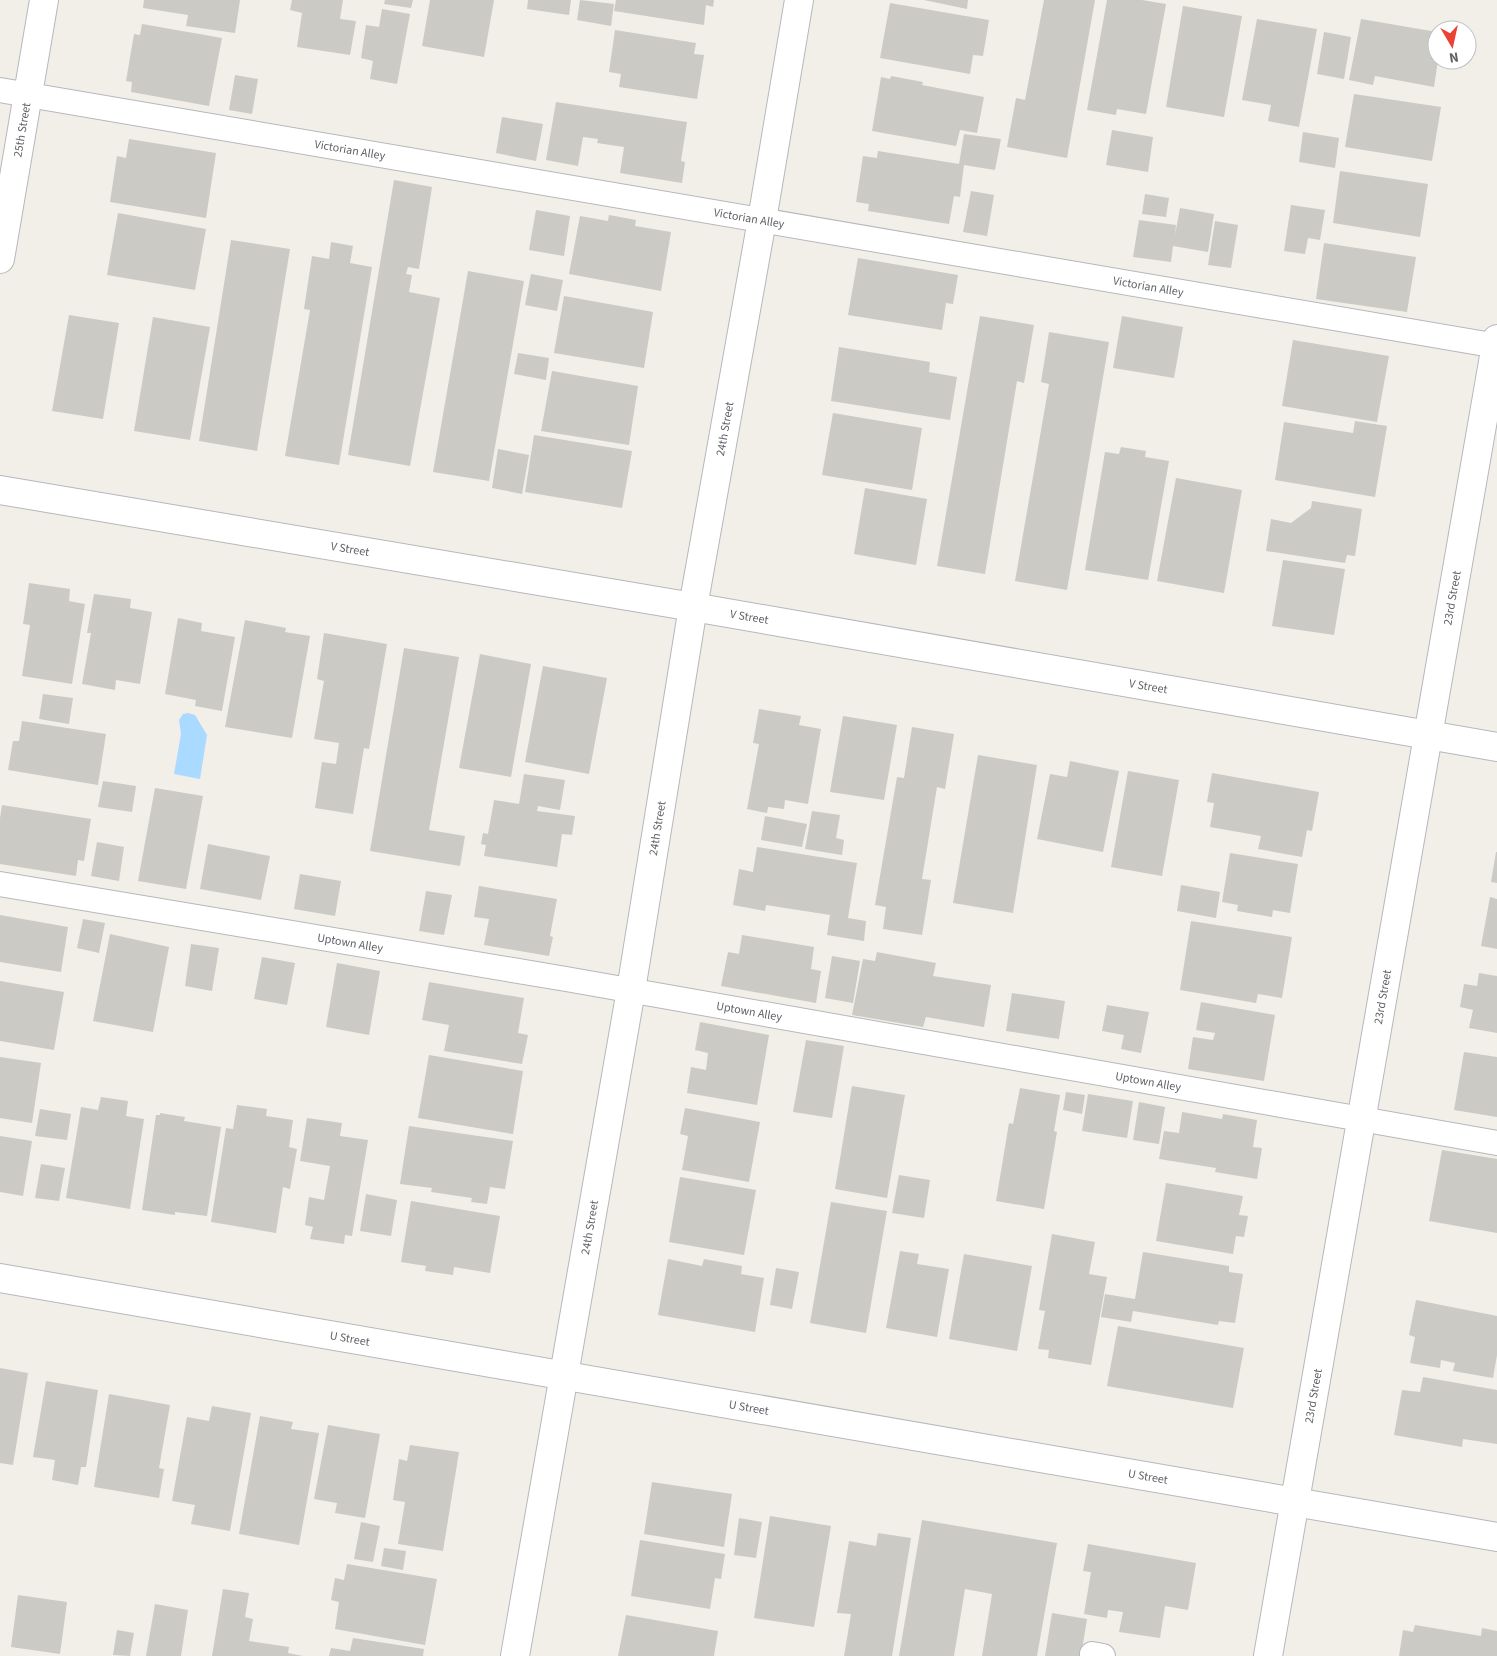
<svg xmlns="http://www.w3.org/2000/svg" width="1497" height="1656" viewBox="0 0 1497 1656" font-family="'Source Sans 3',sans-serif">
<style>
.water{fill:#aadaff}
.building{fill:#cccac5}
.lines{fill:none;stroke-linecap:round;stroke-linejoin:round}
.service-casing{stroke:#b5b8bc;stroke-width:26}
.minor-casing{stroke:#b5b8bc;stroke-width:30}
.service{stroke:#fff;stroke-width:24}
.minor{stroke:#fff;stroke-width:28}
.labels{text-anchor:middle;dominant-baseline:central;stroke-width:4.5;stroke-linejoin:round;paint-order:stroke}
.street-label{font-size:12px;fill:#5f6368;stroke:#fff}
</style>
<rect width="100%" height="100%" fill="#f1efe8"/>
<polygon class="water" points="188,713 195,715 207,735 200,779 174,774 181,734 179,720 183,714"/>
<g class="building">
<polygon points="144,0 240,0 235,33 186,26 188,15 143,8"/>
<polygon points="292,0 343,0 340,19 356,21 350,55 297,47 302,13 290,10"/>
<polygon points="385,0 413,0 411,8 384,4"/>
<polygon points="430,0 494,0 484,57 422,46"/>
<polygon points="528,0 571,0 569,15 527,9"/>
<polygon points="580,0 614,4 611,26 577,20"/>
<polygon points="616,0 714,0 713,7 706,5 704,25 614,11"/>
<polygon points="924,0 968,0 967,9"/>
<polygon points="1044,0 1095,0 1067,158 1007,147 1016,98 1025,100"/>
<polygon points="1107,0 1142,0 1166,4 1146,114 1117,109 1116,115 1087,110"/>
<polygon points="890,3 989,20 983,56 973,55 970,74 880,58"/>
<polygon points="1183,6 1242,16 1224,117 1166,107"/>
<polygon points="382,9 410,14 397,84 370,79 373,61 361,58 366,25 379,27"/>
<polygon points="1257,19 1317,29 1299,127 1268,121 1271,105 1242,100"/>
<polygon points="1361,19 1437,32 1437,60 1438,60 1434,87 1375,76 1373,85 1349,80"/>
<polygon points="142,24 222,38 209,106 131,92 132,82 126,81 134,34 140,35"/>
<polygon points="615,30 696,43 694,54 704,55 697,99 619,87 621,74 609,72"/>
<polygon points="1324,32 1351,37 1344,79 1317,74"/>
<polygon points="235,75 258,79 252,114 229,110"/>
<polygon points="891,76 923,82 922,85 984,97 977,133 960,130 956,146 872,131 881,77 890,79"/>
<polygon points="1354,94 1441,107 1432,161 1345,147"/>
<polygon points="556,102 687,122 681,161 685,162 682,183 620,173 624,147 597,143 598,139 583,137 578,166 546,160"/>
<polygon points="502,117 543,124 536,161 496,153"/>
<polygon points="1112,130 1153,137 1148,172 1106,165"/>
<polygon points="1303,132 1339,138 1335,168 1299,162"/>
<polygon points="964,134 1001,139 995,170 964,165 960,197 954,196 949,224 868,211 869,204 856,202 863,156 877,158 878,151 959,164"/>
<polygon points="129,139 216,153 206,218 110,202 117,156 126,158"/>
<polygon points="1340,171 1428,184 1420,237 1333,223"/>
<polygon points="394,180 432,187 419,269 408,267 406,274 412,275 409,292 440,298 410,466 348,455"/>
<polygon points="971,191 994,195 987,236 963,232"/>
<polygon points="1145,194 1169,198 1166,217 1142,214"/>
<polygon points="1291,205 1325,210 1320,240 1308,238 1305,254 1284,251"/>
<polygon points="1180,208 1214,214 1208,252 1173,246 1171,262 1133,257 1139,220 1176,225 1175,235"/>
<polygon points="536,210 570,216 564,256 529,250"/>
<polygon points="118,213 206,229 195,290 107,275"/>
<polygon points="609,215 636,220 635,226 671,232 661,291 569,274 580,216 608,221"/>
<polygon points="1215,221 1238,225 1231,268 1208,265"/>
<polygon points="231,240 290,249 257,451 199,441"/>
<polygon points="331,242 353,246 350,263 372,267 339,465 285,456 310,310 304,309 312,256 329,259"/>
<polygon points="1324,243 1416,257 1407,312 1316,299"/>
<polygon points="858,258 958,275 953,304 946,303 942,330 848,315"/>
<polygon points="468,271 524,281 489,481 433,472"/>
<polygon points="531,274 563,280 557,311 525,305"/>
<polygon points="564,296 653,312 644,368 554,353"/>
<polygon points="69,315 119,323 103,419 52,411"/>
<polygon points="980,316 1034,325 1024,383 1017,381 985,574 937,566"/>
<polygon points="1122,316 1183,327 1174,378 1113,368"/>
<polygon points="153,317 210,327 190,440 134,431"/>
<polygon points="1049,332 1109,342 1067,590 1015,581 1049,384 1041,382"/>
<polygon points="1293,340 1389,356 1377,422 1282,406"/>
<polygon points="839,347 930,362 929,372 957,377 950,420 831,401"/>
<polygon points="518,353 549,358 546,380 514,374"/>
<polygon points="552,371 638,386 629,445 541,431"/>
<polygon points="833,413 922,428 912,490 822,475"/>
<polygon points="1355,421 1387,426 1375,497 1275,480 1284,422 1353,433"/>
<polygon points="534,435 632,451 622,508 525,492"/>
<polygon points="1121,447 1146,451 1145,457 1169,461 1148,580 1085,570 1105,452 1119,454"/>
<polygon points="498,449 529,455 522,494 492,488"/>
<polygon points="1176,478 1242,490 1224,593 1157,581"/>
<polygon points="865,488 927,499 916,565 854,554"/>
<polygon points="1312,501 1362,509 1355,556 1347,555 1345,563 1266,551 1271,519 1291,523 1311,508"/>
<polygon points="1283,560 1345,569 1334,635 1272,626"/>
<polygon points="29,583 70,589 69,601 85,604 72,684 22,676 30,625 23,624"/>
<polygon points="94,594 131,599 130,608 152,612 140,684 116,680 115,690 82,684 91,633 87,633"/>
<polygon points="178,618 202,623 201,631 235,637 222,711 195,706 196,700 165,694"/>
<polygon points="245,620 286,628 285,632 310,636 292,738 225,727"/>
<polygon points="324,633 387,644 369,749 364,748 353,814 315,808 322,762 336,764 339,743 314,739 324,681 317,679"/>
<polygon points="404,648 459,657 429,830 465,836 460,866 370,851"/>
<polygon points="480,654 531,664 511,777 459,768"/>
<polygon points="543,666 607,678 589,774 525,762"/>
<polygon points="43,694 73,698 69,724 39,719"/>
<polygon points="759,709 801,716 799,725 821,729 808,804 785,800 784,809 768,807 767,813 747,809 759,744 753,743"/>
<polygon points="843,716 897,725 884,800 830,792"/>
<polygon points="22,721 106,734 98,785 8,770 13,741 19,741"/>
<polygon points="912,727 954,734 945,789 937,787 922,879 931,880 922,935 883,929 886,907 875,905 897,777 904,778"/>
<polygon points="978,755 1037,765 1013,913 953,903"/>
<polygon points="1070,761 1119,771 1103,852 1037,839 1050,774 1067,777"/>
<polygon points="1128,771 1179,780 1162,876 1111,867"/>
<polygon points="1212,773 1319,792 1312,831 1307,830 1302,857 1258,849 1261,836 1210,827 1214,803 1207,802"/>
<polygon points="524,774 565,780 560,810 538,806 537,811 575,816 572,835 562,834 557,867 484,856 486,845 481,844 483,833 488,834 494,800 519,804"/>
<polygon points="103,781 136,786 132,812 98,807"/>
<polygon points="155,788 203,796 186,889 138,881"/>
<polygon points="2,805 91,819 84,861 78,860 76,876 0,864 0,818"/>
<polygon points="812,811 840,815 836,838 844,840 842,855 805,849"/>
<polygon points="765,816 807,824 802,847 761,840"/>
<polygon points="97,842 124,847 119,881 91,876"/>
<polygon points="208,844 270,856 261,900 200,889"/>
<polygon points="757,847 857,863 848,918 866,921 864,941 827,935 830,915 766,905 765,911 733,905 739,869 753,872"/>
<polygon points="1496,852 1497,852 1497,883 1491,882"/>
<polygon points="1230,853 1298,864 1290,913 1273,910 1272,917 1237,911 1238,905 1222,902"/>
<polygon points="300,874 341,881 335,916 294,909"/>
<polygon points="1181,885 1220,892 1216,918 1177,911"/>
<polygon points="479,886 557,899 550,936 553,937 549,956 484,945 489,919 474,917"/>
<polygon points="426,891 452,895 444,935 419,931"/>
<polygon points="1490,897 1497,899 1497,949 1481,946"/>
<polygon points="0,915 68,927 61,972 0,962"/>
<polygon points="83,919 105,923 99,953 77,948"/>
<polygon points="1191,921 1292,937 1282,998 1258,994 1256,1003 1180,990"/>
<polygon points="110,934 169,947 153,1032 93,1021"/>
<polygon points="742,935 814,947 811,969 821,971 816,1003 721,986 728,952 739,954"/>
<polygon points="191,944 219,948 212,991 185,986"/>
<polygon points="877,952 936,963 933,976 991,985 984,1027 926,1017 923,1027 852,1015 863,959 875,961"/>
<polygon points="832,956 860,961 853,1003 825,998"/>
<polygon points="262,957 295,963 287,1005 254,999"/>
<polygon points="337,963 380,971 369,1035 326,1027"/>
<polygon points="1479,973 1497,976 1497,1033 1469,1028 1473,1010 1460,1007 1464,984 1477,986"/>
<polygon points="0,981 64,992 54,1050 0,1041"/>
<polygon points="429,982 524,998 518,1033 528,1035 522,1064 444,1051 449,1025 422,1020"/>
<polygon points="1012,993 1065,1001 1059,1039 1006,1031"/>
<polygon points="1201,1002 1275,1015 1264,1081 1188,1069 1193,1037 1213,1040 1215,1033 1196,1030"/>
<polygon points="1107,1005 1149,1012 1141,1053 1121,1049 1124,1035 1102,1031"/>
<polygon points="700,1022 769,1035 757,1105 687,1093 691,1067 706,1070 708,1053 695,1050"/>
<polygon points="806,1040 844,1046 832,1118 793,1112"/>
<polygon points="1464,1052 1497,1057 1497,1117 1454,1110"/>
<polygon points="429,1055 523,1071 513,1134 418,1118"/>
<polygon points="0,1057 41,1063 32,1123 0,1118"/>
<polygon points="852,1086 905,1095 887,1198 835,1189"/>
<polygon points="1020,1088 1060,1095 1054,1131 1057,1132 1044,1209 996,1201 1009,1123 1013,1124"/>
<polygon points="1066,1092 1085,1095 1082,1114 1063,1110"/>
<polygon points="1088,1094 1133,1101 1127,1138 1082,1131"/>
<polygon points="101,1097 128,1101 126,1116 144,1119 130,1209 66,1198 81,1107 98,1110"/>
<polygon points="1139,1102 1165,1107 1159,1144 1133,1140"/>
<polygon points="237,1105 267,1109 266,1116 293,1120 289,1147 297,1149 290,1189 283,1187 276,1233 211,1222 226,1128 233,1129"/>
<polygon points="685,1108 760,1122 749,1182 682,1170 688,1136 680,1134"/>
<polygon points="40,1109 71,1114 67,1140 35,1136"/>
<polygon points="1182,1112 1222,1119 1223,1114 1257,1120 1253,1147 1262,1148 1257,1179 1215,1172 1216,1168 1159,1159 1164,1131 1179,1133"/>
<polygon points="160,1113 185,1117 184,1121 221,1127 207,1216 175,1212 175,1215 142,1210 156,1115 160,1115"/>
<polygon points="307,1118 342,1123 340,1136 368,1140 352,1236 345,1235 344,1244 310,1239 313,1227 305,1225 309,1197 324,1200 330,1166 300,1161"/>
<polygon points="409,1126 513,1141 505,1189 490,1187 487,1204 471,1202 472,1198 431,1192 432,1188 400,1184"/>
<polygon points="0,1136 32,1141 23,1196 0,1192"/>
<polygon points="1442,1150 1497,1159 1497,1233 1429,1221"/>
<polygon points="41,1164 65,1168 59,1201 35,1198"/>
<polygon points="899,1175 930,1180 924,1218 892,1213"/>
<polygon points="680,1177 756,1190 744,1255 669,1242"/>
<polygon points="1166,1183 1243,1196 1239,1215 1248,1216 1244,1237 1236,1236 1233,1254 1156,1241"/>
<polygon points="366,1194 397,1200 391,1236 360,1231"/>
<polygon points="411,1201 500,1216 490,1273 454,1267 453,1275 425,1271 426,1266 401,1262"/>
<polygon points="831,1202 887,1211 866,1333 810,1323"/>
<polygon points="1052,1234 1095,1242 1089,1274 1107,1277 1091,1365 1048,1358 1049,1350 1038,1349 1045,1311 1039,1310"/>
<polygon points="900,1251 919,1254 917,1264 949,1269 937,1337 886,1328"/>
<polygon points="1143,1252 1229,1266 1229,1272 1243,1274 1235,1323 1219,1321 1218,1325 1133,1311 1131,1322 1101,1317 1105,1294 1135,1299"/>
<polygon points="964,1254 1032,1266 1017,1351 949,1339"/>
<polygon points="668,1259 702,1266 704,1259 742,1266 741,1274 764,1278 755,1332 658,1315"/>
<polygon points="776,1268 799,1272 792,1309 770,1305"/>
<polygon points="1416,1300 1497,1316 1497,1355 1493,1378 1453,1371 1455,1363 1441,1360 1440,1368 1410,1363 1415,1337 1409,1335"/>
<polygon points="1118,1326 1244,1348 1233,1408 1107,1386"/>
<polygon points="0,1368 28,1373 13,1465 0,1463"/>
<polygon points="1423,1377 1497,1390 1497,1444 1463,1439 1462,1447 1394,1435 1402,1390 1420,1392"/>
<polygon points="46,1381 98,1390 86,1467 81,1467 78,1485 52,1480 55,1460 33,1457"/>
<polygon points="109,1394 170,1405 159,1468 164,1469 159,1498 94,1487"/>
<polygon points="212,1406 251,1413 230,1531 191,1524 195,1505 172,1501 187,1417 209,1421"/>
<polygon points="260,1416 293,1422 291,1429 319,1433 299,1545 239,1534"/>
<polygon points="328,1425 380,1434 365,1518 335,1513 337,1503 314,1499"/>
<polygon points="410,1445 459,1452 443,1551 398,1544 405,1502 393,1500 399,1459 407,1461"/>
<polygon points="652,1482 732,1494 724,1547 644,1534"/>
<polygon points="770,1516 831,1526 814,1627 754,1618"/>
<polygon points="739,1518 762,1522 756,1558 734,1555"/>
<polygon points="922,1520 1057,1543 1037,1656 982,1656 992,1594 965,1589 954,1656 899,1656"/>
<polygon points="361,1522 380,1526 373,1562 354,1559"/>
<polygon points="878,1533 911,1538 892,1656 844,1656 851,1614 837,1613 849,1541 876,1546"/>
<polygon points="640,1540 725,1554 721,1579 715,1578 710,1609 631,1596"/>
<polygon points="1088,1544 1196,1563 1188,1610 1165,1606 1160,1638 1119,1632 1123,1612 1108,1610 1107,1618 1084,1614 1091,1572 1083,1571"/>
<polygon points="384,1548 406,1551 403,1570 381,1566"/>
<polygon points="347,1564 437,1579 425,1645 335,1629 339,1602 331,1600 335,1578 344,1580"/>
<polygon points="223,1589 249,1593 245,1617 253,1619 249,1641 289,1647 288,1653 303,1656 212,1656"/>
<polygon points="18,1595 67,1602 60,1654 11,1647"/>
<polygon points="155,1604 188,1610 181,1656 146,1656"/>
<polygon points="1052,1613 1087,1619 1081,1656 1045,1656"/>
<polygon points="626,1615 718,1631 714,1656 618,1656"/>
<polygon points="1415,1625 1481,1636 1482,1628 1497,1631 1497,1656 1399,1656 1403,1630 1413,1632"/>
<polygon points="117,1630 134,1633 130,1656 113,1655"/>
<polygon points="353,1638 424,1649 423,1656 329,1656 331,1648 350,1651"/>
</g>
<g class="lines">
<g class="service-casing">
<g id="service">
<path id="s1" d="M0,90L1497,346"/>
<path id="s2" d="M0,884L566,979L1497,1143"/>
<polyline points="1092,1654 1103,1656"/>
</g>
</g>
<g class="minor-casing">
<g id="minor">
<path id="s3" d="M0,259L44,0"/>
<path id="s4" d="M0,490L693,607L1497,747"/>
<path id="s5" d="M0,1278L1497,1537"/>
<path id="s6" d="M515,1656L631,990L693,607L762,220L799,0"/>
<path id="s7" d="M1268,1656L1497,339"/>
</g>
</g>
<use href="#service" class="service"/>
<use href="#minor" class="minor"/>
</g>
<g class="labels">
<g class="street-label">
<text stroke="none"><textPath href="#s3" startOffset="131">25th Street</textPath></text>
<text stroke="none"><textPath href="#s1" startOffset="355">Victorian Alley</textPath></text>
<text stroke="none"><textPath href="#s1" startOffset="760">Victorian Alley</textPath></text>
<text stroke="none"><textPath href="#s1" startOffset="1165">Victorian Alley</textPath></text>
<text stroke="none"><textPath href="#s6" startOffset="1245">24th Street</textPath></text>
<text stroke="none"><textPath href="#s4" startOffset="355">V Street</textPath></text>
<text stroke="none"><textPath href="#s7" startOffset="1074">23rd Street</textPath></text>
<text stroke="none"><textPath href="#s4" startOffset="760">V Street</textPath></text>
<text stroke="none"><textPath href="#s4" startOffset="1165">V Street</textPath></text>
<text stroke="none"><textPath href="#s6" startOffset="840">24th Street</textPath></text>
<text stroke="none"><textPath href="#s2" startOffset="355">Uptown Alley</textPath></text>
<text stroke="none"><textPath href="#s7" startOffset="669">23rd Street</textPath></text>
<text stroke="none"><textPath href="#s2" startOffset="760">Uptown Alley</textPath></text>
<text stroke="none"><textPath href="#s2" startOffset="1165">Uptown Alley</textPath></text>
<text stroke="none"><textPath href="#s6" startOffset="435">24th Street</textPath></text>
<text stroke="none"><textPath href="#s5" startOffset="355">U Street</textPath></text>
<text stroke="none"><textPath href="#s7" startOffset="264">23rd Street</textPath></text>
<text stroke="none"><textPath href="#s5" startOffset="760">U Street</textPath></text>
<text stroke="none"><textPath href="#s5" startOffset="1165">U Street</textPath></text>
</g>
</g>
<g transform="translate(1452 45) rotate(171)"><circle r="24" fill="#ffffff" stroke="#bfc1c3"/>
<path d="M0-4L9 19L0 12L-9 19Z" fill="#ea4335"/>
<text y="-8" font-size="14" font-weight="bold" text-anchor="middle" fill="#5f6368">N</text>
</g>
</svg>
